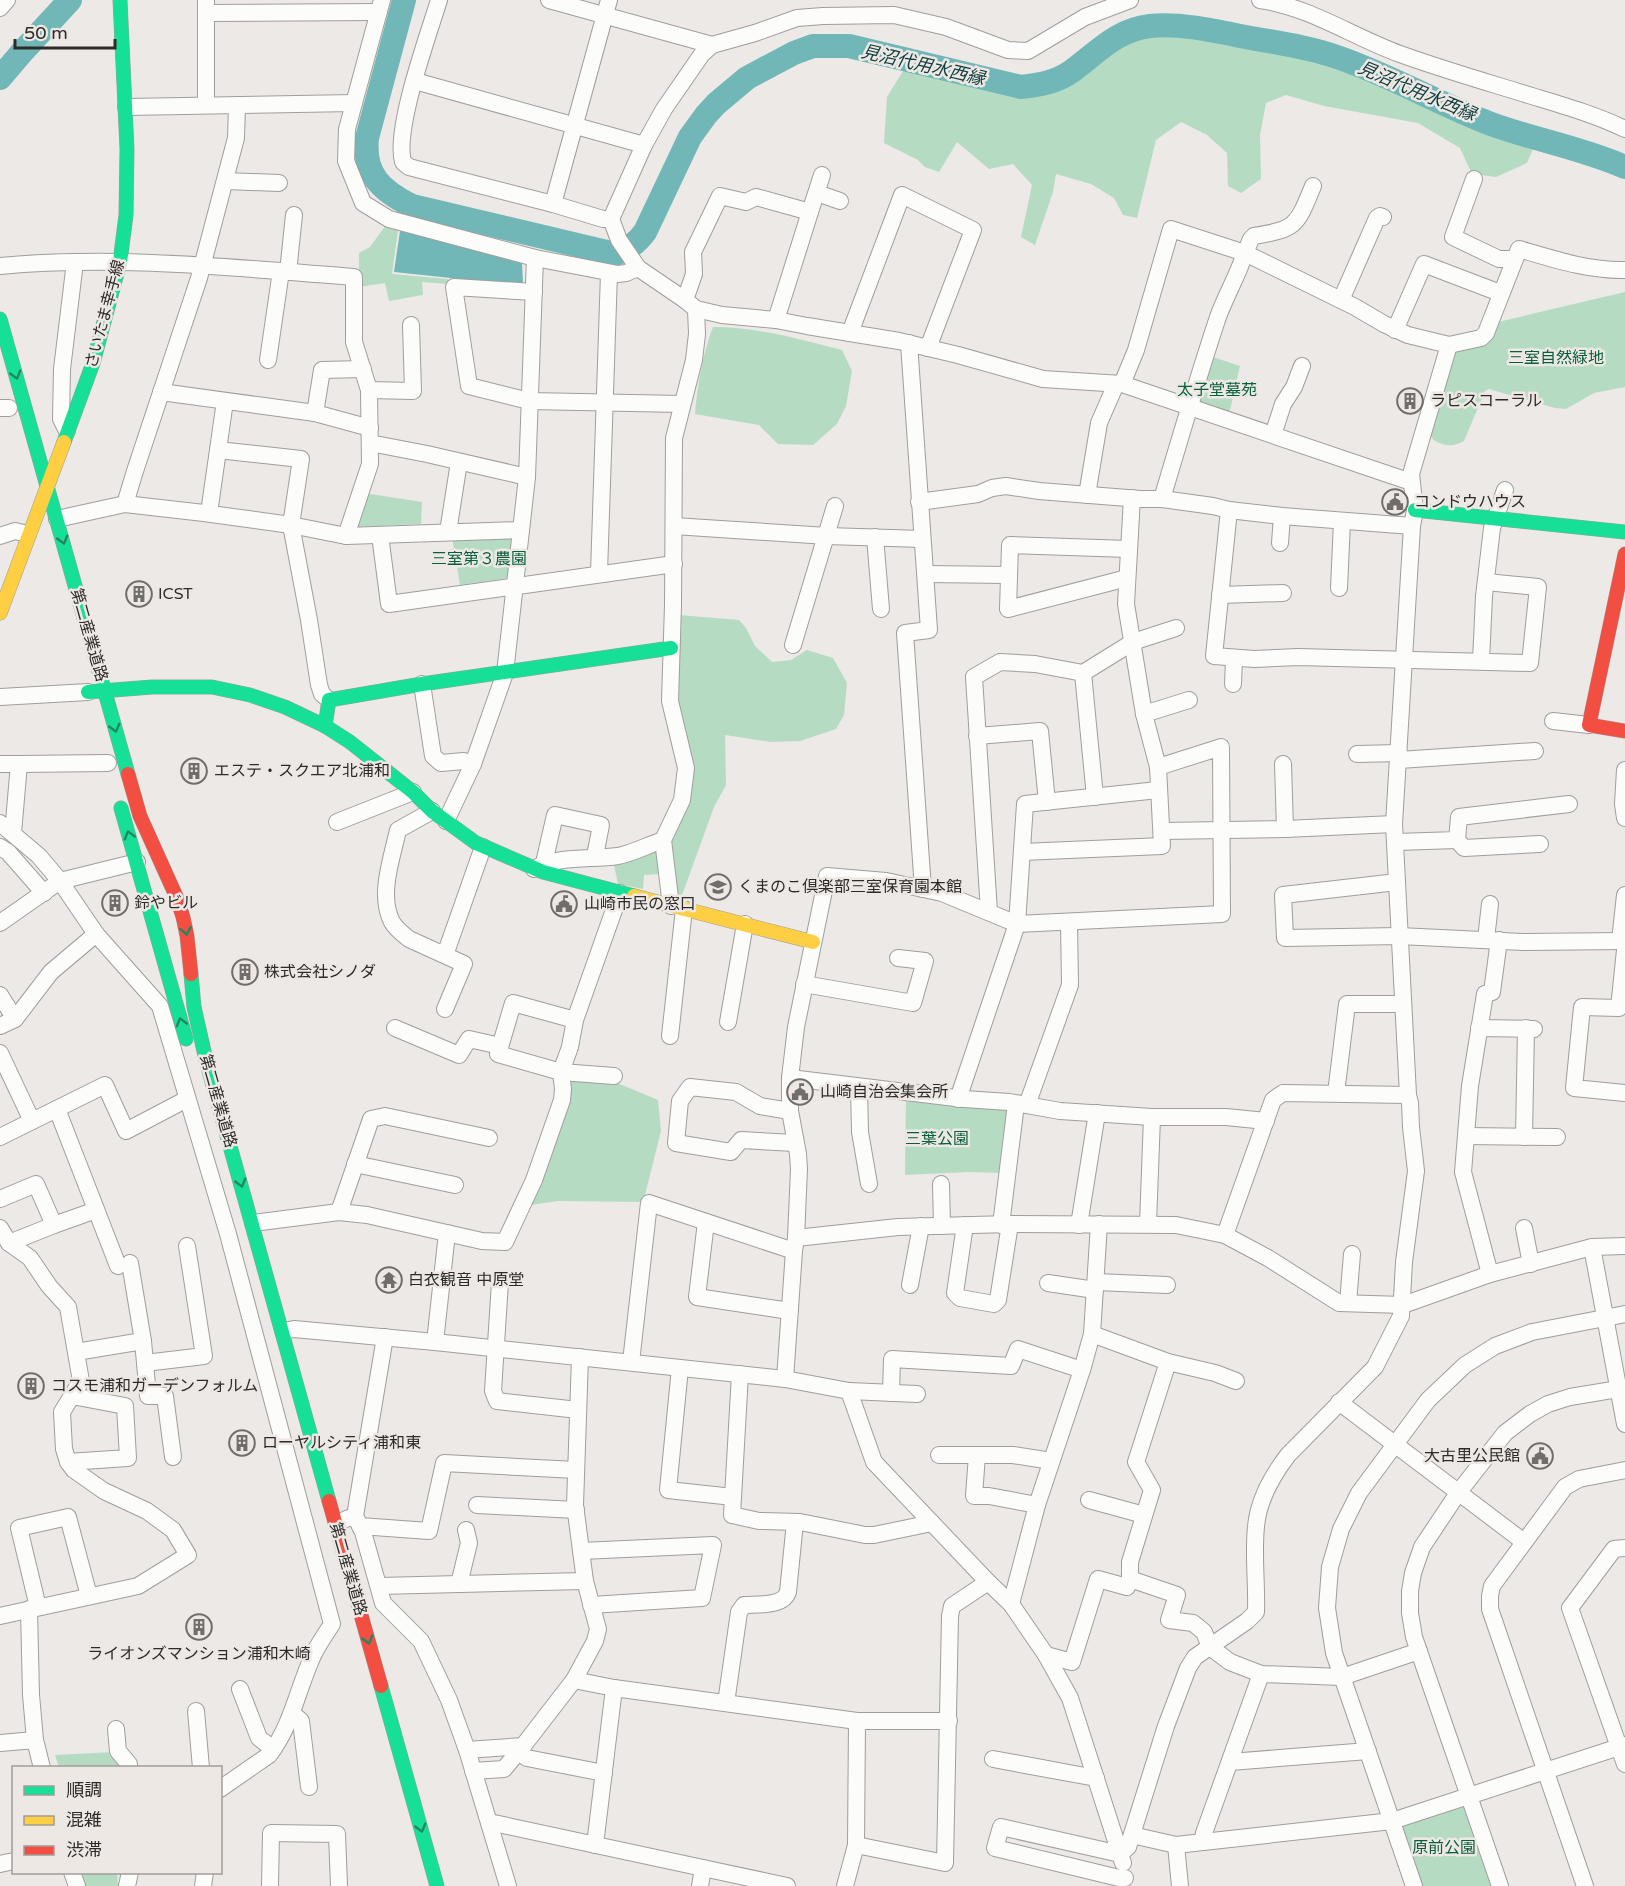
<svg xmlns="http://www.w3.org/2000/svg" width="1625" height="1886" viewBox="0 0 1625 1886" font-family="'Varela Round','Noto Sans JP',sans-serif">
<style>
.green{fill:#b6dbc3}
.water{fill:#71b7b7}
.lines{fill:none;stroke-linecap:round;stroke-linejoin:round}
.river{stroke:#71b7b7;stroke-width:24}
.street-casing{stroke:#a09e9c;stroke-width:18}
.fast-casing{stroke:#a09e9c;stroke-width:15}
.slow-casing{stroke:#a09e9c;stroke-width:15}
.jam-casing{stroke:#a09e9c;stroke-width:15}
.street{stroke:#fcfcfb;stroke-width:16}
.fast{stroke:#16e098;stroke-width:14}
.slow{stroke:#ffcf43;stroke-width:14}
.jam{stroke:#f24e42;stroke-width:14}
.oneway{stroke:#228661}
.labels{text-anchor:middle;dominant-baseline:central;stroke-width:5;stroke-linejoin:round;paint-order:stroke}
.street-label{font-size:16px;fill:#2d2b2a;stroke:#eee8e4}
.park-label{font-size:16px;fill:#08603b;stroke:#eee8e4}
.poi-label{font-size:16px;fill:#2d2b2a;stroke:#eee8e4;text-anchor:start}
.water-label{font-size:18px;font-style:italic;fill:#113f40;stroke:#eee8e4}
</style>
<rect width="100%" height="100%" fill="#ece9e6"/>
<g class="green">
<polygon points="1161,35 1190,35 1311,54 1489,110 1539,135 1527,163 1496,177 1472,174 1460,148 1418,123 1324,106 1286,95 1266,103 1260,135 1261,179 1241,193 1228,186 1227,153 1207,135 1181,122 1156,140 1137,218 1123,215 1114,198 1091,184 1056,174 1053,192 1035,245 1021,237 1032,185 1013,164 989,169 957,142 939,172 925,167 918,160 884,143 887,97 908,63 930,72 1021,87 1089,66 1131,38"/>
<polygon points="386,225 398,230 392,274 448,279 448,284 422,282 423,295 389,301 385,283 359,287 359,253 370,247"/>
<path d="M1625,292V387L1594,393L1566,409L1555,408L1489,389L1485,391L1464,441C1453,448 1438,446 1430,436L1453,355L1458,350L1498,322Z"/>
<path d="M713,327C756,327 801,339 842,350L852,371L846,406L837,424L813,445L778,444L759,425L695,414C697,387 703,353 713,327Z"/>
<polygon points="1210,356 1240,366 1229,415 1198,404"/>
<polygon points="364,493 422,502 421,524 357,527"/>
<polygon points="513,534 508,578 460,585 452,537"/>
<polygon points="679,615 739,620 746,628 755,646 772,662 791,660 807,650 833,658 847,683 844,715 836,729 800,741 771,742 725,735 726,785 714,807 681,898 678,894 666,845 678,827 691,799 689,774 676,699"/>
<polygon points="655,849 661,874 644,875 643,889 618,884 613,860"/>
<polygon points="598,1075 658,1100 661,1131 645,1195 642,1202 558,1201 524,1206 569,1081"/>
<polygon points="906,1097 1006,1106 1011,1111 1003,1173 968,1172 905,1175"/>
<polygon points="114,1752 125,1767 59,1767 55,1755"/>
<polygon points="1464,1802 1497,1886 1420,1886 1398,1825"/>
<polygon points="76,1873 117,1873 118,1886 81,1886"/>
</g>
<polygon class="water" points="400,231 519,260 522,264 523,282 518,285 394,272"/>
<g class="lines">
<g class="river">
<path d="M404,0L367,138C363,175 382,191 412,206L615,254C628,249 636,244 645,232L690,137L706,115L716,104L747,78L794,53L813,46H849L1021,87C1039,85 1057,82 1072,71C1098,52 1116,30 1150,26C1179,23 1211,30 1240,36C1272,42 1306,46 1337,57C1390,75 1439,104 1491,124C1535,140 1582,148 1625,167"/>
<polyline points="0,78 23,51 70,0"/>
</g>
<g class="street-casing">
<g id="street">
<polyline points="206,0 206,105"/>
<polyline points="382,0 347,129 346,161 363,203 389,219 535,258 618,274 626,273 638,268"/>
<path d="M439,0C428,36 394,129 403,162L409,167L553,204L603,219H611L619,240L638,268L685,300L696,309L722,315L776,320L807,326L899,341L958,355L1043,379L1122,384L1411,482"/>
<polyline points="549,0 712,45"/>
<path d="M1260,0C1310,7 1353,37 1400,54C1444,70 1490,83 1535,97C1565,106 1596,115 1625,129"/>
<polyline points="0,8 7,0"/>
<polyline points="206,13 379,12"/>
<polyline points="415,81 644,145"/>
<polyline points="126,107 354,103"/>
<polyline points="1474,179 1453,237 1499,259 1514,259"/>
<polyline points="226,181 279,183"/>
<path d="M1313,186C1297,225 1297,229 1254,236L1251,239L1245,253L1355,307L1384,324L1408,335L1449,345L1481,338L1486,333L1519,249C1553,259 1589,271 1625,270"/>
<polyline points="817,193 840,201"/>
<polyline points="553,204 609,0"/>
<polyline points="810,212 822,175"/>
<polyline points="611,219 644,145 664,109 702,54 712,45 755,33 797,18 823,16 894,15 946,27 1008,50 1028,51 1085,17 1130,0"/>
<path d="M0,266C118,255 236,268 354,277V342L369,390L370,464L346,536"/>
<polyline points="288,272 294,215"/>
<polyline points="534,292 454,287 469,386 529,401 682,404"/>
<polyline points="685,300 694,274 693,252 720,196 746,202 756,197 810,212 776,320"/>
<polyline points="1341,300 1377,218 1380,216 1383,217"/>
<polyline points="1395,330 1424,264 1500,293"/>
<polyline points="850,333 902,195 973,230 928,348"/>
<polyline points="909,343 929,630 905,633 923,889"/>
<polyline points="268,360 281,271"/>
<path d="M1122,384L1136,350L1171,229L1245,253C1238,275 1226,295 1218,317C1198,377 1180,438 1162,499"/>
<polyline points="369,390 413,391 411,325"/>
<polyline points="161,392 315,413 370,428"/>
<polyline points="0,408 9,408"/>
<polyline points="315,413 322,370 363,369"/>
<polyline points="67,431 61,419 62,369 75,262"/>
<polyline points="1273,435 1283,404 1294,387 1302,366"/>
<polyline points="370,443 427,454 527,477"/>
<polyline points="218,450 301,459 291,525 309,620 319,685 322,694 329,700"/>
<polyline points="1087,495 1099,423 1116,384"/>
<polyline points="919,502 978,494 992,488 1006,486 1039,491 1140,499 1162,499 1213,506 1229,510 1282,516 1412,526"/>
<polyline points="125,504 135,471 199,278 236,138 237,105"/>
<polyline points="1229,510 1214,656 1254,659 1298,657 1530,663 1538,587 1486,582"/>
<polyline points="209,513 225,401"/>
<polyline points="57,519 125,504 204,513 291,525 346,536 521,530"/>
<polyline points="674,526 827,536 922,539"/>
<polyline points="448,532 459,462"/>
<polyline points="380,535 389,604 674,564"/>
<polyline points="0,536 15,531 28,534"/>
<polyline points="875,537 881,609"/>
<polyline points="1280,543 1282,516"/>
<polyline points="599,573 609,273"/>
<polyline points="926,574 1009,575"/>
<polyline points="1127,578 1008,609 1010,545 1129,549"/>
<polyline points="1339,588 1342,522"/>
<polyline points="1220,595 1283,593"/>
<polyline points="793,645 835,506"/>
<polyline points="1481,661 1484,596 1492,528 1505,490"/>
<polyline points="1083,673 1095,797"/>
<polyline points="422,684 433,756 441,763 464,761 473,764"/>
<polyline points="1233,684 1234,659"/>
<polyline points="0,697 88,692"/>
<polyline points="1144,714 1189,700"/>
<polyline points="1553,721 1589,725"/>
<polyline points="977,736 1040,731 1047,802"/>
<polyline points="1357,754 1399,753"/>
<polyline points="1399,760 1535,751"/>
<polyline points="0,764 19,764"/>
<polyline points="1283,764 1285,829"/>
<polyline points="1625,770 1623,804 1625,818"/>
<path d="M432,811L398,830C392,858 378,895 392,922C396,929 404,935 409,939L464,964L445,1009"/>
<polyline points="446,821 473,764 505,673 527,477 535,258"/>
<polyline points="337,822 413,792"/>
<path d="M0,823L39,856L60,881L96,934L160,1006L228,1234L332,1624C325,1635 316,1647 311,1660C297,1692 291,1727 269,1755L220,1789"/>
<polyline points="1162,831 1285,829 1394,824"/>
<polyline points="13,833 19,764 108,763"/>
<polyline points="1457,840 1464,848 1540,844"/>
<polyline points="1396,842 1457,840 1459,817 1569,804"/>
<polyline points="0,847 8,852 44,893"/>
<polyline points="1022,852 1162,846 1158,767 1144,714 1126,604 1132,498"/>
<polyline points="544,863 555,815 601,825 595,856"/>
<path d="M534,869C559,855 590,860 618,856C633,853 648,845 663,840"/>
<polyline points="1397,882 1283,895 1285,938 1399,936 1523,942 1625,941"/>
<polyline points="671,906 663,840 682,800 686,768 670,701 673,605 674,438 694,360 697,334 696,309"/>
<polyline points="989,912 974,677 1000,662 1035,664 1083,673 1133,642 1176,628"/>
<polyline points="0,923 60,881 137,862"/>
<polyline points="1486,939 1490,904"/>
<polyline points="1620,941 1625,895"/>
<polyline points="1625,950 1619,1008 1582,1007 1574,1088 1625,1093"/>
<polyline points="445,955 483,847"/>
<polyline points="804,984 913,1003 925,961 898,958"/>
<polyline points="0,995 15,1019"/>
<polyline points="575,1020 513,1003 498,1054 561,1072 614,1076"/>
<polyline points="728,1022 745,924"/>
<polyline points="0,1026 15,1019 51,972 96,934"/>
<polyline points="395,1028 459,1055 469,1039 500,1046"/>
<polyline points="1479,1028 1534,1029"/>
<polyline points="670,1036 684,909"/>
<polyline points="0,1053 32,1121"/>
<polyline points="790,1078 964,1099 1009,1102 1060,1111 1152,1117 1226,1117 1266,1121"/>
<polyline points="859,1087 860,1132 869,1184"/>
<polyline points="1336,1093 1347,1004 1402,1004"/>
<polyline points="958,1099 1017,924 1025,804 1158,790"/>
<polyline points="1027,1105 1070,985 1069,922"/>
<polyline points="57,1109 118,1266"/>
<polyline points="790,1111 760,1106 736,1092 690,1087 680,1101 676,1143 731,1152 741,1140 795,1143"/>
<polyline points="1466,1136 1557,1137"/>
<polyline points="0,1137 105,1085 126,1131 187,1099"/>
<polyline points="1524,1137 1526,1028"/>
<polyline points="355,1164 455,1185"/>
<polyline points="941,1184 942,1226"/>
<polyline points="0,1199 36,1184 54,1225 96,1210"/>
<polyline points="339,1212 371,1119 385,1116 489,1138"/>
<polyline points="706,1222 697,1297 790,1311"/>
<polyline points="253,1223 339,1212 367,1215 482,1241 505,1242 534,1180 562,1100 563,1089 561,1072 570,1047 575,1020 620,893"/>
<polyline points="1148,1224 1152,1117"/>
<polyline points="965,1225 955,1293 960,1298 994,1304 998,1300 1010,1224"/>
<polyline points="1001,1225 1016,1104"/>
<polyline points="1079,1225 1097,1113"/>
<polyline points="0,1228 9,1243 30,1258 49,1286 68,1307 81,1381 62,1412 64,1449 68,1462 74,1470 104,1491 147,1511 173,1530 188,1555 138,1586 0,1616"/>
<polyline points="1524,1228 1531,1264"/>
<polyline points="1225,1235 1273,1100 1283,1093 1408,1095"/>
<polyline points="796,1238 898,1227 1010,1224 1176,1225 1225,1235 1268,1258 1339,1303 1403,1305 1490,1274 1592,1247 1625,1246"/>
<polyline points="9,1243 54,1225"/>
<polyline points="1592,1247 1625,1424"/>
<polyline points="130,1263 143,1341"/>
<polyline points="1490,1274 1463,1172 1470,1086 1485,994 1492,992 1499,940"/>
<polyline points="500,1282 493,1391 497,1401 578,1410"/>
<polyline points="1096,1282 1167,1285"/>
<polyline points="1048,1283 1095,1290"/>
<polyline points="910,1285 921,1226"/>
<polyline points="1348,1303 1352,1254"/>
<polyline points="283,1331 294,1329 435,1342 785,1379 849,1391 917,1394"/>
<polyline points="1092,1334 1168,1362 1215,1373 1236,1381"/>
<polyline points="435,1342 447,1233"/>
<polyline points="76,1352 143,1341 148,1396 165,1396 173,1457"/>
<polyline points="631,1362 649,1203 794,1251"/>
<polyline points="1168,1362 1136,1462 1152,1490 1130,1562 1130,1579 1177,1595 1169,1620 1193,1623 1204,1632 1210,1647 1230,1662 1261,1674 1342,1677 1419,1651"/>
<polyline points="145,1363 204,1356 187,1246"/>
<polyline points="680,1368 668,1490 733,1497"/>
<polyline points="740,1374 732,1515 759,1521 800,1522 865,1535 874,1535 932,1523"/>
<polyline points="785,1379 794,1251 796,1238 799,1169 798,1154 790,1111 790,1078 796,1027 827,876 886,881 942,893 1017,924 1222,914 1221,747 1158,767"/>
<polyline points="849,1391 874,1462 988,1582 1011,1604 1046,1655 1070,1698 1123,1863"/>
<polyline points="891,1393 892,1359 1011,1366 1018,1349 1082,1370"/>
<polyline points="1339,1402 1524,1542"/>
<polyline points="939,1455 977,1455"/>
<polyline points="68,1462 128,1458 125,1406 72,1396"/>
<polyline points="1089,1500 1144,1515"/>
<polyline points="477,1505 576,1510"/>
<polyline points="1037,1505 989,1496 974,1496 977,1455 1013,1455 1051,1461"/>
<polyline points="355,1516 363,1532 383,1603 421,1641 449,1700 467,1750 508,1886"/>
<polyline points="346,1519 355,1516 385,1337"/>
<polyline points="360,1526 429,1531 444,1463 576,1470"/>
<polyline points="1625,1548 1614,1549 1570,1608 1625,1764"/>
<polyline points="581,1551 713,1545 702,1598 591,1605"/>
<polyline points="459,1584 469,1543 466,1530"/>
<polyline points="379,1586 585,1581"/>
<polyline points="1011,1604 1037,1505 1082,1370 1092,1334 1099,1224"/>
<polyline points="38,1607 19,1528 68,1517 89,1596"/>
<polyline points="29,1609 31,1695 35,1740 42,1768"/>
<polyline points="1046,1655 1072,1662 1098,1579 1127,1587 1130,1579"/>
<polyline points="574,1680 614,1688 857,1721 949,1721"/>
<polyline points="240,1689 259,1738 273,1749"/>
<path d="M726,1703L739,1612L744,1605C758,1604 783,1607 788,1592L795,1522"/>
<polyline points="196,1711 201,1768"/>
<polyline points="292,1713 301,1721 309,1787"/>
<polyline points="116,1729 118,1751 129,1764 129,1768"/>
<polyline points="0,1743 35,1740"/>
<polyline points="467,1750 523,1746 574,1680 595,1641 598,1629 585,1581 575,1505 580,1357"/>
<polyline points="519,1752 527,1758 604,1773"/>
<polyline points="993,1759 1096,1778"/>
<polyline points="1230,1762 1368,1751"/>
<polyline points="473,1771 504,1769 523,1746"/>
<polyline points="489,1822 703,1868 700,1886"/>
<polyline points="1132,1835 1176,1845 1392,1821 1625,1745"/>
<polyline points="1203,1842 1204,1833 1261,1674"/>
<polyline points="595,1845 614,1688"/>
<polyline points="856,1845 945,1863 950,1616 952,1606 988,1582"/>
<polyline points="1176,1845 1180,1886"/>
<polyline points="0,1864 14,1861"/>
<polyline points="703,1868 787,1886"/>
<polyline points="72,1872 77,1886"/>
<path d="M1125,1878H1119L995,1848L1001,1827L1120,1854L1128,1847L1166,1726L1188,1668L1195,1657L1247,1621L1256,1612C1257,1584 1253,1555 1256,1527C1258,1500 1272,1476 1288,1455L1375,1367L1401,1316L1404,1262L1416,1171L1411,1127L1410,1103L1408,1095L1394,824L1412,526L1415,510L1411,474L1449,345"/>
<polyline points="127,1886 130,1872"/>
<polyline points="203,1886 205,1872"/>
<polyline points="270,1886 271,1833 337,1834 339,1886"/>
<polyline points="845,1886 856,1845 857,1721"/>
<polyline points="1414,1886 1334,1653 1327,1608 1330,1567 1341,1529 1359,1493 1428,1400 1465,1365 1495,1346 1532,1332 1625,1314"/>
<polyline points="1500,1886 1414,1637 1410,1613 1410,1591 1413,1573 1422,1547 1458,1493 1505,1433 1530,1414 1548,1404 1570,1397 1625,1388"/>
<polyline points="1585,1886 1490,1609 1490,1596 1492,1586 1565,1487 1579,1479 1625,1470"/>
</g>
</g>
<g class="fast-casing">
<g id="fast">
<polyline points="0,319 128,774"/>
<polyline points="64,442 93,363 120,262 126,215 127,149 120,0"/>
<polyline points="1415,510 1625,532"/>
<polyline points="88,692 152,687 212,687 250,695 285,707 325,726 350,742 413,792 432,811 476,843 543,872 634,896"/>
<polyline points="325,726 329,700 422,684 671,648"/>
<polyline points="121,808 186,1039"/>
<polyline points="191,974 194,1007 206,1060 329,1501"/>
<polyline points="381,1686 437,1886"/>
</g>
</g>
<g class="slow-casing">
<g id="slow">
<polyline points="0,613 64,442"/>
<polyline points="634,896 813,942"/>
</g>
</g>
<g class="jam-casing">
<g id="jam">
<polyline points="1625,554 1589,725 1625,731"/>
<polyline points="128,774 140,816 176,896 183,917 187,936 191,974"/>
<polyline points="329,1501 381,1686"/>
</g>
</g>
<use href="#street" class="street"/>
<use href="#fast" class="fast"/>
<use href="#slow" class="slow"/>
<use href="#jam" class="jam"/>
</g>
<defs><path id="oneway-chevron" d="M-2-3.5L2.5 0L-2 3.5" fill="none" stroke-width="1.6" stroke-linecap="round" stroke-linejoin="round" transform="scale(1.5)"/></defs>
<g class="oneway">
<use href="#oneway-chevron" transform="translate(16 375) rotate(74)"/>
<use href="#oneway-chevron" transform="translate(63 540) rotate(74)"/>
<use href="#oneway-chevron" transform="translate(115 728) rotate(75)"/>
<use href="#oneway-chevron" transform="translate(129 835) rotate(-106)"/>
<use href="#oneway-chevron" transform="translate(186 931) rotate(80)"/>
<use href="#oneway-chevron" transform="translate(181 1022) rotate(-106)"/>
<use href="#oneway-chevron" transform="translate(241 1183) rotate(74)"/>
<use href="#oneway-chevron" transform="translate(368 1640) rotate(74)"/>
<use href="#oneway-chevron" transform="translate(421 1828) rotate(74)"/>
</g>
<defs>
<g id="building-ring" transform="scale(1.35)"><circle r="9.5" fill="#eee8e4" stroke="#706e6c" stroke-width="1.5"/><path d="M-4-6H4V6H1V3H-1V6H-4ZM-2.5-4.3h1.7v1.8h-1.7ZM.8-4.3h1.7v1.8H.8ZM-2.5-1h1.7V.8h-1.7ZM.8-1h1.7V.8H.8Z" fill="#706e6c"/></g>
<g id="civic-ring" transform="scale(1.35)"><circle r="9.5" fill="#eee8e4" stroke="#706e6c" stroke-width="1.5"/><path d="M-.6-6.5H3V-4.5H.6V-3L4-1V1h2V6H-6V1h2V-1L-.6-3ZM-1.2 2.5V6h2.4V2.5Z" fill="#706e6c"/></g>
<g id="school-ring" transform="scale(1.35)"><circle r="9.5" fill="#eee8e4" stroke="#706e6c" stroke-width="1.5"/><path d="M0-5L7-2L0 1L-7-2ZM-4 1L0 2.5L4 1V4Q0 6-4 4Z" fill="#706e6c"/></g>
<g id="temple-ring" transform="scale(1.35)"><circle r="9.5" fill="#eee8e4" stroke="#706e6c" stroke-width="1.5"/><path d="M0-6L5-2H3V0L6.5 2.5H4V6H1.5V3h-3V6H-4V2.5H-6.5L-3 0V-2H-5Z" fill="#706e6c"/></g>
</defs>
<g fill-rule="evenodd">
<use href="#building-ring" x="1410" y="401"/>
<use href="#civic-ring" x="1395" y="502"/>
<use href="#building-ring" x="139" y="594"/>
<use href="#building-ring" x="194" y="771"/>
<use href="#school-ring" x="718" y="887"/>
<use href="#building-ring" x="115" y="903"/>
<use href="#civic-ring" x="564" y="904"/>
<use href="#building-ring" x="245" y="972"/>
<use href="#civic-ring" x="800" y="1092"/>
<use href="#temple-ring" x="389" y="1280"/>
<use href="#building-ring" x="31" y="1386"/>
<use href="#building-ring" x="242" y="1443"/>
<use href="#civic-ring" x="1540" y="1456"/>
<use href="#building-ring" x="199" y="1627"/>
</g>
<g class="labels">
<g class="street-label">
<text transform="translate(105 314) rotate(-75)">さいたま幸手線</text>
<text transform="translate(89 635) rotate(74)">第二産業道路</text>
<text transform="translate(218 1101) rotate(74)">第二産業道路</text>
<text transform="translate(348 1569) rotate(74)">第二産業道路</text>
</g>
<g class="park-label">
<text x="1556" y="358">三室自然緑地</text>
<text x="1217" y="390">太子堂墓苑</text>
<text x="479" y="559">三室第３農園</text>
<text x="937" y="1139">三葉公園</text>
<text x="1444" y="1848">原前公園</text>
</g>
<g class="poi-label">
<text x="1430" y="401">ラピスコーラル</text>
<text x="1414" y="502">コンドウハウス</text>
<text x="158" y="594">ICST</text>
<text x="214" y="771">エステ・スクエア北浦和</text>
<text x="738" y="887">くまのこ倶楽部三室保育園本館</text>
<text x="134" y="903">鈴やビル</text>
<text x="584" y="904">山崎市民の窓口</text>
<text x="264" y="972">株式会社シノダ</text>
<text x="820" y="1092">山崎自治会集会所</text>
<text x="408" y="1280">白衣観音 中原堂</text>
<text x="51" y="1386">コスモ浦和ガーデンフォルム</text>
<text x="262" y="1443">ローヤルシティ浦和東</text>
<text x="1520" y="1456" text-anchor="end">大古里公民館</text>
<text x="199" y="1654" text-anchor="middle">ライオンズマンション浦和木崎</text>
</g>
<g class="water-label">
<text transform="translate(923 65) rotate(13)">見沼代用水西縁</text>
<text transform="translate(1417 91) rotate(23)">見沼代用水西縁</text>
</g>
</g>
<rect x="12" y="1766" width="210" height="108" fill="#eee8e4" stroke="#a19c9a" stroke-width="1.5"/>
<rect x="24" y="1786" width="30" height="9" fill="#16e098" stroke="#a19c9a" stroke-width="1.5"/>
<text x="66" y="1796" font-size="18" fill="#2d2b2a">順調</text>
<rect x="24" y="1816" width="30" height="9" fill="#ffcf43" stroke="#a19c9a" stroke-width="1.5"/>
<text x="66" y="1826" font-size="18" fill="#2d2b2a">混雑</text>
<rect x="24" y="1846" width="30" height="9" fill="#f24e42" stroke="#a19c9a" stroke-width="1.5"/>
<text x="66" y="1856" font-size="18" fill="#2d2b2a">渋滞</text>
<path d="M15 39v9h100v-9" fill="none" stroke="#2d2b2a" stroke-width="3"/>
<text x="24" y="39" font-size="18" fill="#2d2b2a" stroke="#eee8e4" stroke-width="4.5" paint-order="stroke">50 m</text>
</svg>
